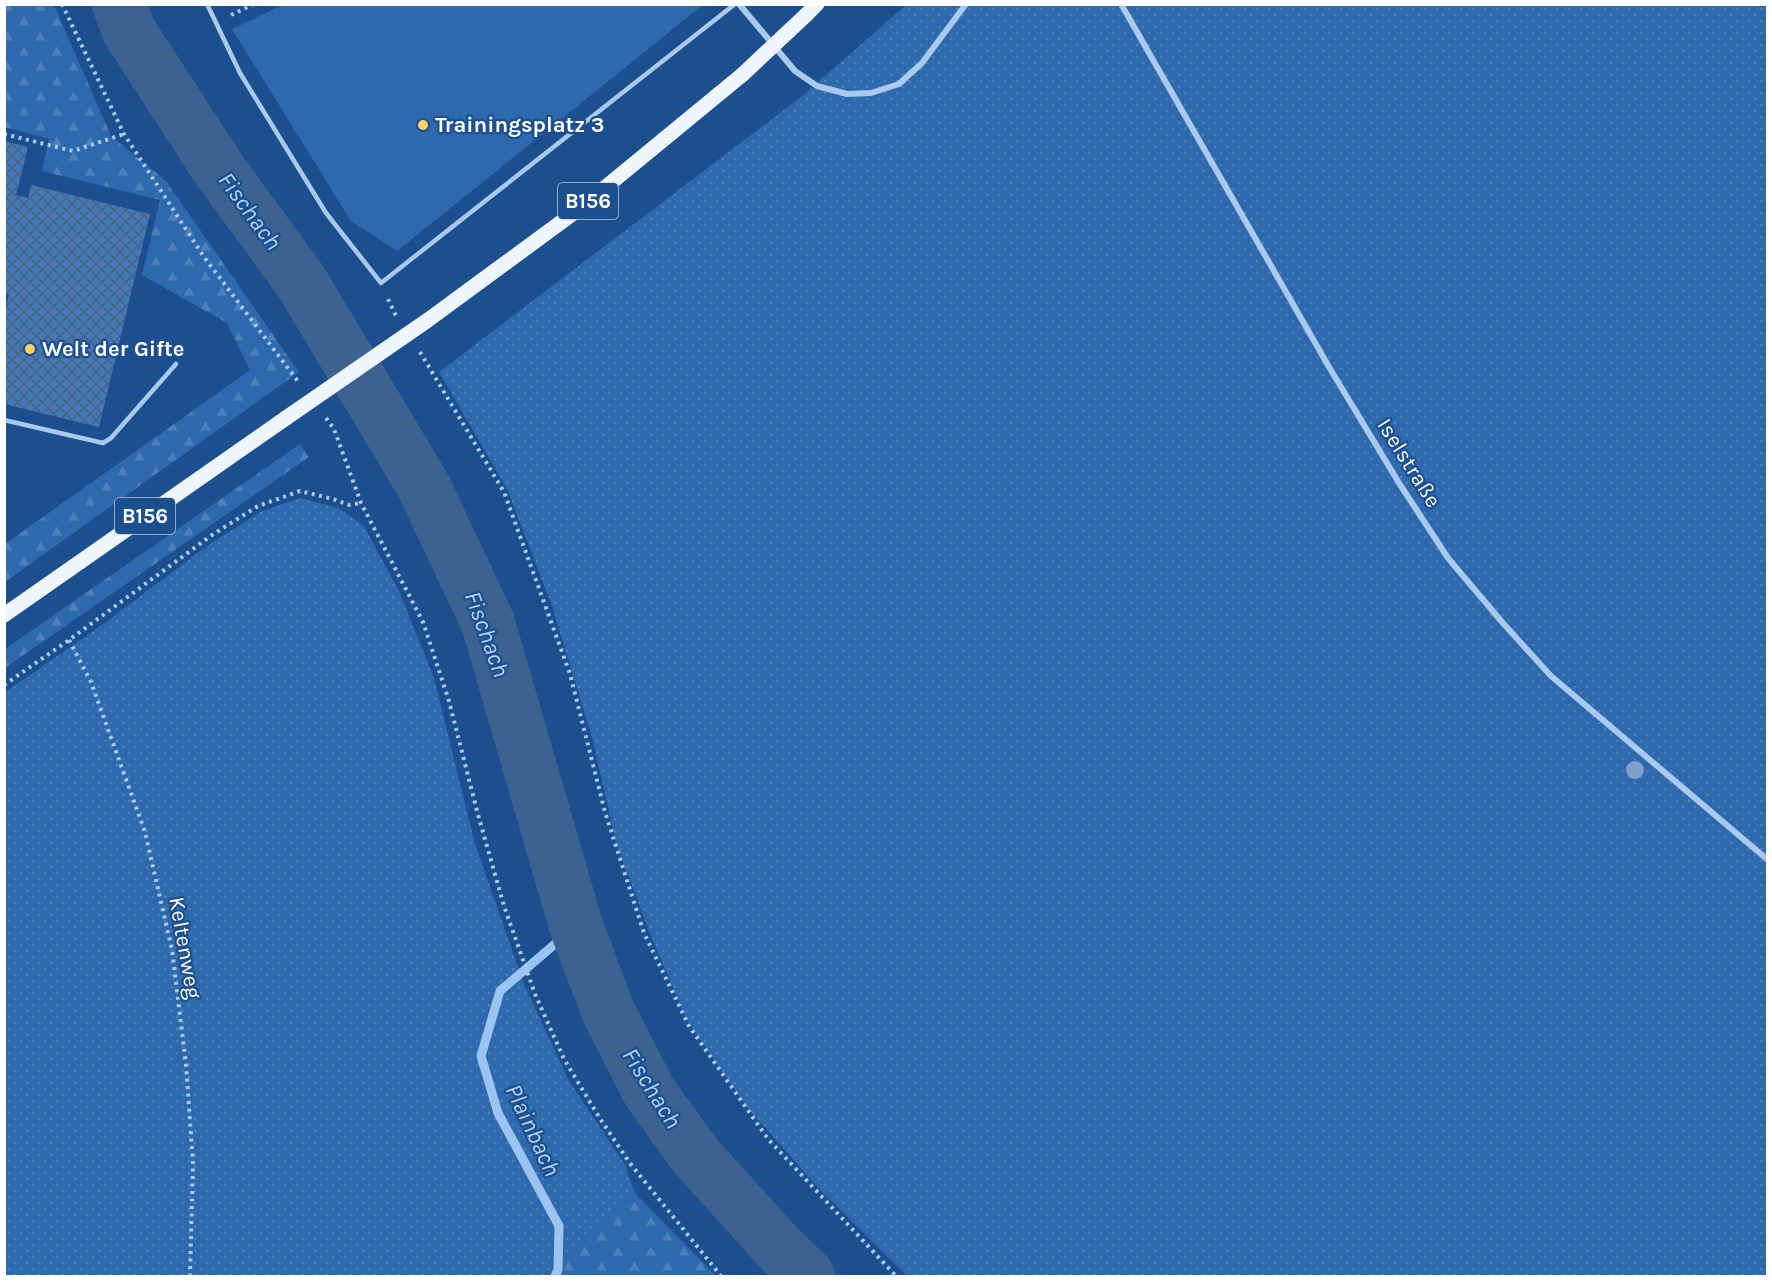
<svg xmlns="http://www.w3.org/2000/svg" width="1772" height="1281" viewBox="0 0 1772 1281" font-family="Karla,sans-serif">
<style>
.grass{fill:url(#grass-dots)}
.forest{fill:url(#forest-firs)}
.garden{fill:#2e69ad}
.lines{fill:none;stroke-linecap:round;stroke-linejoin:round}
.stream{stroke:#9cc4f0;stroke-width:9}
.river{stroke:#3c6290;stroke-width:54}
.building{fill:url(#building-cross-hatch)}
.path{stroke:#a9c9ee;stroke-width:4;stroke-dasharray:3 4.5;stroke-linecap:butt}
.service{stroke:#a9c9ee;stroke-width:4.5}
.minor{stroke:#a9c9ee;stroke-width:6}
.primary{stroke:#f0f6ff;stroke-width:15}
.primary-bridge{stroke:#f0f6ff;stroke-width:15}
.tree{fill:#7ea0ca}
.poi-dot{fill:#ffd166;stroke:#1b4f8f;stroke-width:2}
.labels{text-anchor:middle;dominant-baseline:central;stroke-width:4.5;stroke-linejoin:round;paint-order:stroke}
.shield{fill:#1b4f8f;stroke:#bbcadd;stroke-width:1.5}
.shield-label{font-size:21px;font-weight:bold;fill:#fff}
.poi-label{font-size:22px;font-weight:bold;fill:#fff;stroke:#1b4f8f;text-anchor:start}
.street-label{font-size:22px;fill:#fff;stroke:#1b4f8f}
.water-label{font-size:24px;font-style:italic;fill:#b5d3f5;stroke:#1b4f8f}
</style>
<defs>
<pattern id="grass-dots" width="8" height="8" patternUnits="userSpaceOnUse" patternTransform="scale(1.5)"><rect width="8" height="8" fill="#2e69ad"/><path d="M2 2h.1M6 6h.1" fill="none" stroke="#4d80b9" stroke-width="1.8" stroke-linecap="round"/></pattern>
<pattern id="forest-firs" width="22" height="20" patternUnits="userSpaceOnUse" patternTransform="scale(1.5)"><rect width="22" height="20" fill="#2e69ad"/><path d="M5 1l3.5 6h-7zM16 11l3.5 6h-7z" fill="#4d80b9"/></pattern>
<pattern id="building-cross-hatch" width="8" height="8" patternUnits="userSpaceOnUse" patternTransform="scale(1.5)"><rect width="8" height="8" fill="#4478b7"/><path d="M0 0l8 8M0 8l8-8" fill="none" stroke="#486282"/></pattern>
</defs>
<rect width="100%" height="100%" fill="#1b4f8f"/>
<g class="grass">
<polygon points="906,5 1767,5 1767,1276 907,1276 820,1190 746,1106 687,1020 652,939 616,843 593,741 552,606 507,489 439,372 801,97"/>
<polygon points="300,498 338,508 364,526 400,593 434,678 475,844 524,984 568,1079 625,1165 635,1193 543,1276 5,1276 4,693 102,625 211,543 262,511"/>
</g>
<g class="forest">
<polygon points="5,4 54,5 111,136 166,181 299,372 5,582 5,544 250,370 227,323 142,275 160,200 42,171 49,139 5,127"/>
<polygon points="300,444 309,457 5,668 5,649"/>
<polygon points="635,1193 716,1276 543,1276"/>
</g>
<polygon class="garden" points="285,4 702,4 703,5 397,251 351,221 232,29"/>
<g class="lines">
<polyline class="stream" points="555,1276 558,1270 559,1226 498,1113 481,1056 500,991 576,926"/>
<polyline class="river" points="119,4 129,31 218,168 302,283 424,487 488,623 576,926 608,1011 650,1093 695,1155 778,1247 808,1276"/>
</g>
<polygon class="building" points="4,141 28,147 16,195 28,198 31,185 150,214 99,427 4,404 4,317 9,294 4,293"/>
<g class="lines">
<g class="path">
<polyline points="62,4 124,134 204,257 300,384"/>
<polyline points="231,15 254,4"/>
<polyline points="4,134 73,151 124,134"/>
<polyline points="388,299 396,316"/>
<polyline points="420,352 504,492 570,674 605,812 644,933 689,1026 768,1139 896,1276"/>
<polyline points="326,418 334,429 361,503 423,622 449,701 477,811 504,906 535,994 564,1059 599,1117 629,1162 721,1276"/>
<polyline points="69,640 91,682 145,832 172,950 186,1065 193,1163 190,1276"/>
<polyline points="4,685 69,640 212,535 258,506 300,491 333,499 349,505 361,503"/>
</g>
<g class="service">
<polyline points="207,4 240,73 326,213 381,283 735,4"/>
<polyline points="4,420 103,443 111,438 176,364"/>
</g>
<g class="minor">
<polyline points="739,4 795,71 817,86 847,94 871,93 899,84 922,63 966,4"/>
<polyline points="1121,4 1329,367 1399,483 1448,558 1502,622 1551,676 1768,860"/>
</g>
<g class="primary">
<polyline points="806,15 817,4"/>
<polyline points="428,320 579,209 742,75"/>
<polyline points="4,615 286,418"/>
</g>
<g class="primary-bridge">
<polyline points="742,75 806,15"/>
<polyline points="286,418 428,320"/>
</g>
</g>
<circle class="tree" cx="1635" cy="770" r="9"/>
<g class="poi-dot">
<circle cx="423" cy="125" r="6"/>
<circle cx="30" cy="349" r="6"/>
</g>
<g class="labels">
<g class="shield">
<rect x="558" y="183" width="60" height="36" rx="4.5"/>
<rect x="115" y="498" width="60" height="36" rx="4.5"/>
</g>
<g class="shield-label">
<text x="588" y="201">B156</text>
<text x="145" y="516">B156</text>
</g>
<g class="poi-label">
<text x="435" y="125">Trainingsplatz 3</text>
<text x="42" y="349">Welt der Gifte</text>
</g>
<g class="street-label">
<text transform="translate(1409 463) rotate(58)">Iselstraße</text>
<text transform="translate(185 948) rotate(80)">Keltenweg</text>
</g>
<g class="water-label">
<text transform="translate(250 211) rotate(54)">Fischach</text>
<text transform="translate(487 634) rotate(70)">Fischach</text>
<text transform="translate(652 1088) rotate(58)">Fischach</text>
<text transform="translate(533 1130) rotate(65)">Plainbach</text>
</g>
</g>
<rect width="1772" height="1281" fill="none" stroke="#ffffff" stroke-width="12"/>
</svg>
